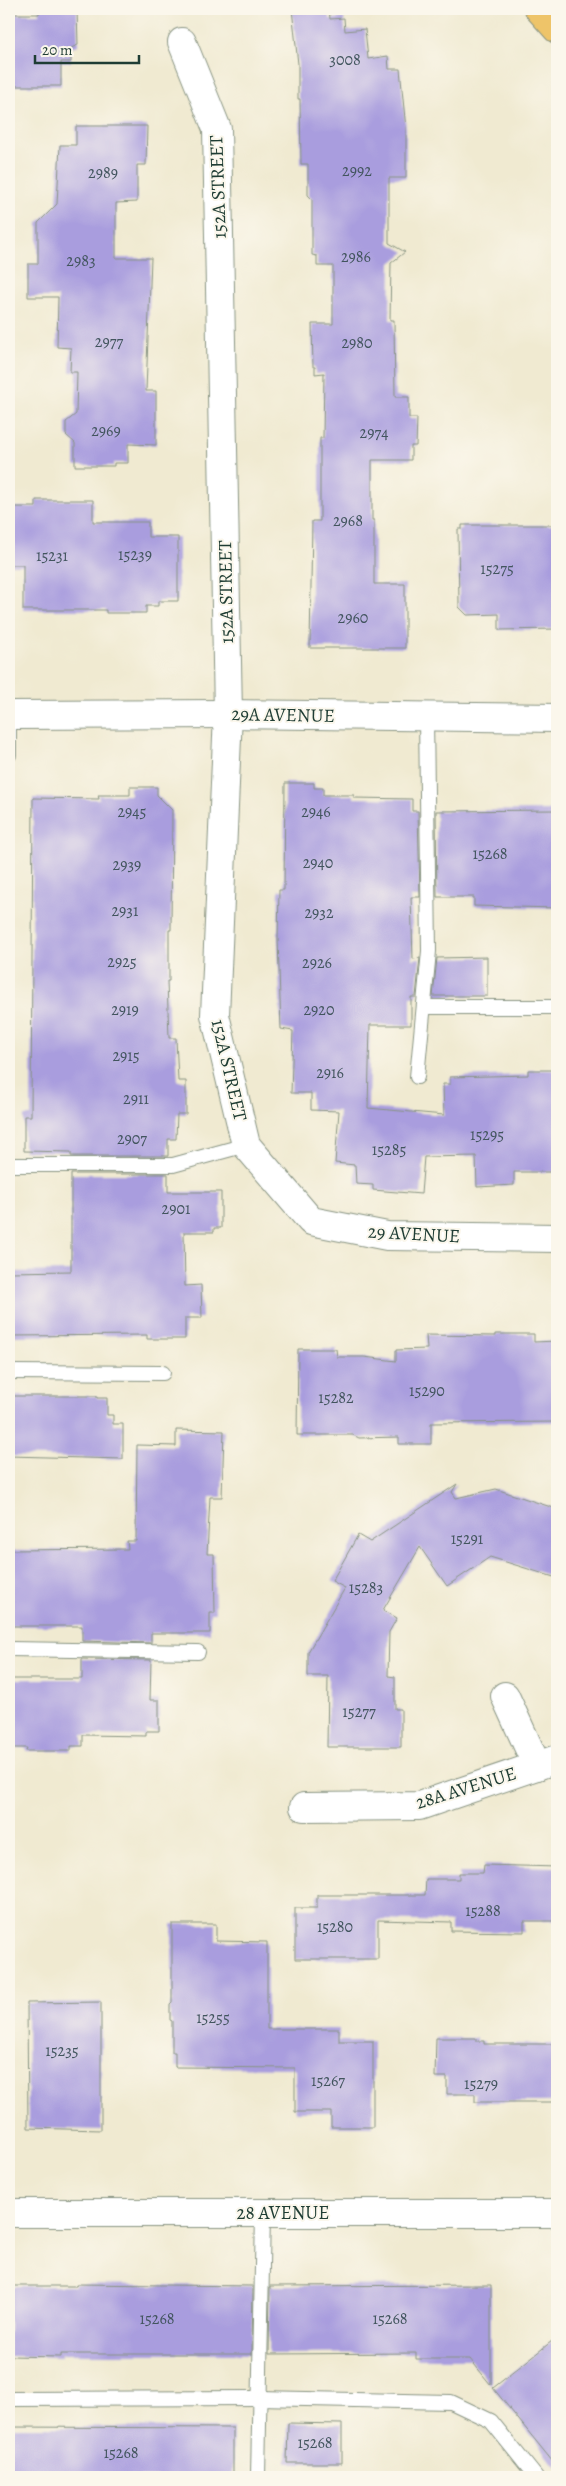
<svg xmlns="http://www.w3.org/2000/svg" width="566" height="2486" viewBox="0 0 566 2486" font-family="Alegreya,serif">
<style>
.building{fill:#a99dde}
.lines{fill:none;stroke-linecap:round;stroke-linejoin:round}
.lane-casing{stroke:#889482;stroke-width:16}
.street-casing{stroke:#889482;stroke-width:30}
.highway-casing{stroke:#889482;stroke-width:30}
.lane{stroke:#fff;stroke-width:14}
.street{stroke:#fff;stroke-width:28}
.highway{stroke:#eec469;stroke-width:28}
.labels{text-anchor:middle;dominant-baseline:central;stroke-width:4;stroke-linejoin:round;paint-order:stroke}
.number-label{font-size:16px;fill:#42555e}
.street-label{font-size:19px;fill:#1f3d34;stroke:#fbf7ec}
</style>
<rect width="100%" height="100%" fill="#fbf7ec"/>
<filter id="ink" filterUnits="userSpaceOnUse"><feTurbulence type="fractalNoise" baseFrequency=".02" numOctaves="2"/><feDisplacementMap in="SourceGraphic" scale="10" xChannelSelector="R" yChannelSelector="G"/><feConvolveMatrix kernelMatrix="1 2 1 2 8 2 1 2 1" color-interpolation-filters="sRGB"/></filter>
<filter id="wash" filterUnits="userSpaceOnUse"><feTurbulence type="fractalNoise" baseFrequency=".0096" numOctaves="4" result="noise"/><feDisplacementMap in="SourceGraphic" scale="20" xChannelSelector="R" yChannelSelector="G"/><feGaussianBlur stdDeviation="1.12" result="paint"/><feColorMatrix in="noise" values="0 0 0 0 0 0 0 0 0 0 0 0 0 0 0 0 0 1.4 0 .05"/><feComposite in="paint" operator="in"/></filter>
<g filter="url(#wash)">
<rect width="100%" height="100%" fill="#f0ead1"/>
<g id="blocks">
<g class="building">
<polygon points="39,9 77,9 78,45 71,48 71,62 61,62 61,86 12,86 12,82 9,82 9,14 39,14"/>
<polygon points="292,9 329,9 330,19 344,18 345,31 365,29 368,59 388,56 389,69 400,69 406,129 406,178 389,178 389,243 405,252 391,263 390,320 394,320 395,397 409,397 409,418 417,418 416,446 411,446 411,460 372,460 372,520 374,520 374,584 405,584 405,648 310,648 312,521 320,521 320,438 323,438 324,373 315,374 315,367 313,367 312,324 333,324 333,266 317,266 317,256 312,255 312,199 308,195 308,164 301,164 300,99 298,99 298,64"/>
<polygon points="76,126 147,126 146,165 137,165 137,202 116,203 116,258 151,258 146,391 156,391 156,445 128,444 128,463 114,463 114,466 75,466 75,443 66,435 66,422 76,414 77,372 70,372 71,348 57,347 58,297 28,297 28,264 38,264 38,223 57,204 60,145 76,145"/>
<polygon points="36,500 93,500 93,522 148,522 148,537 178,537 178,601 158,601 158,606 146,606 146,613 106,613 106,610 23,610 23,565 9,565 9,507 36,507"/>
<polygon points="462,525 557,525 557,629 499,630 499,614 467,615 459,607 458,529 462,529"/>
<polygon points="285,783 314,783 314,788 323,788 323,795 354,795 354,798 412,799 412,811 418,811 420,897 411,897 413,959 420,958 416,997 411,997 411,1025 370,1025 368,1108 444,1115 443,1084 450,1084 450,1077 528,1075 528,1070 557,1070 557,1172 514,1172 514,1185 477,1187 476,1156 424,1157 421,1194 373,1190 373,1185 356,1184 355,1165 335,1163 339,1111 311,1110 311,1093 291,1093 293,1031 281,1029 278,939 279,890 284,890"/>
<polygon points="130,787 157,787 157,795 172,810 171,930 169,930 169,981 167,981 169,1038 176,1038 178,1081 186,1081 186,1114 177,1114 176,1139 168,1139 168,1156 71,1156 71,1152 24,1151 24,1116 31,1116 33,798 99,799 98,795 130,795"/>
<polygon points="557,810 557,908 474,906 474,897 437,897 436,811"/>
<polygon points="487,957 487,996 433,996 437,958"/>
<polygon points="71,1174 168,1174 168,1192 221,1192 221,1228 214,1228 214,1232 184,1232 185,1286 201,1285 202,1318 185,1318 185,1339 147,1339 147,1335 9,1336 9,1272 71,1271"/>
<polygon points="495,1334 534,1334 534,1342 557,1341 557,1422 431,1423 431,1444 399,1444 399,1437 359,1438 353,1435 297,1435 298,1349 336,1349 337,1357 364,1357 396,1361 396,1350 427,1349 426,1335 495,1336"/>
<polygon points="9,1396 97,1396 97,1398 107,1398 107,1415 113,1415 113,1424 123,1424 123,1459 9,1456"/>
<polygon points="176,1430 224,1431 222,1497 210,1497 207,1554 214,1554 215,1613 210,1613 210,1633 151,1633 151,1643 82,1641 82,1626 9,1626 9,1550 128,1549 127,1541 136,1541 137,1445 176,1446"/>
<polygon points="457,1484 452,1492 456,1498 496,1489 557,1509 557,1578 490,1557 447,1586 420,1547 383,1610 397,1618 389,1632 388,1676 395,1677 395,1709 401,1709 401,1747 327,1747 328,1676 308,1676 308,1652 345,1588 332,1581 358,1535 370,1542"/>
<polygon points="82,1659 151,1660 150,1700 159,1700 159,1731 146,1731 146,1736 83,1735 83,1746 71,1746 71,1751 26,1751 27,1748 9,1748 9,1679 82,1679"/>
<polygon points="484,1865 557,1867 557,1921 524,1921 524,1932 451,1931 451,1922 378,1920 378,1959 295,1959 295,1908 317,1908 317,1895 425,1895 426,1879 459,1879 459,1873 483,1873"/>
<polygon points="172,1924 216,1924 216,1941 267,1942 267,2029 339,2029 339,2041 373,2041 373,2127 331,2127 331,2112 295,2112 295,2068 175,2067 175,2052 172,2052 172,2021 170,2020 170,2004 172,2002"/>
<polygon points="101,2002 101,2130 28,2128 27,2003"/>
<polygon points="436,2038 476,2038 476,2041 484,2041 484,2044 557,2044 557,2102 475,2102 475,2094 447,2094 447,2077 435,2077"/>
<polygon points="76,2284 253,2286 252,2354 61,2354 61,2357 9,2356 9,2286 76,2286"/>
<polygon points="491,2285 491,2385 470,2359 416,2359 416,2353 269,2354 270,2286"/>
<polygon points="557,2337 557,2467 493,2388"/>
<polygon points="288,2423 342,2424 342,2463 287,2463"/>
<polygon points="9,2427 233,2428 233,2477 9,2477"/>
</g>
</g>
</g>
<g filter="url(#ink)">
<use href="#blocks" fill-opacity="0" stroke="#889482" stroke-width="1"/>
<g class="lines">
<g class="lane-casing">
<g id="lane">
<polyline points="9,755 9,715"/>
<polyline points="424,1007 557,1007"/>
<polyline points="417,1077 429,951 426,716"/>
<polyline points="9,1165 173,1165 246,1145"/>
<polyline points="9,1372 163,1373"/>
<polyline points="9,1649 198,1652"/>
<polyline points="9,2399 258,2398 451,2402 491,2421 536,2477"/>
<polyline points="258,2477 263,2213"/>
</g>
</g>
<g class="street-casing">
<g id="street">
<polyline points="182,42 217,129 228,714 215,1015 246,1145 311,1221 387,1236 557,1238"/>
<polyline points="9,715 228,714 557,718"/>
<polyline points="505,1696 537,1766"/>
<polyline points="304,1807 419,1806 557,1759"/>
<polyline points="9,2213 557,2213"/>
</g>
</g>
<g class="highway-casing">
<polyline id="highway" points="539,9 557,29"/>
</g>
<use href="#lane" class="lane"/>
<use href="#street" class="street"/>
<use href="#highway" class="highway"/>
</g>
</g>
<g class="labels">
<g class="number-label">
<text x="345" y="60">3008</text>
<text x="357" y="171">2992</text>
<text x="103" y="173">2989</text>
<text x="356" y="257">2986</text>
<text x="81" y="261">2983</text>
<text x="109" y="342">2977</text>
<text x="357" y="343">2980</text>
<text x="106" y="431">2969</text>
<text x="374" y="433">2974</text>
<text x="348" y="521">2968</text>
<text x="135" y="555">15239</text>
<text x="52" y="556">15231</text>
<text x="497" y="569">15275</text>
<text x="353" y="618">2960</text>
<text x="132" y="812">2945</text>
<text x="316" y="812">2946</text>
<text x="490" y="854">15268</text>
<text x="318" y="863">2940</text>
<text x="127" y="865">2939</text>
<text x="125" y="911">2931</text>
<text x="319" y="913">2932</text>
<text x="122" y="962">2925</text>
<text x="317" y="963">2926</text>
<text x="125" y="1010">2919</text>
<text x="319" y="1010">2920</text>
<text x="126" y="1056">2915</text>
<text x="330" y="1073">2916</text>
<text x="136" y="1099">2911</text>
<text x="487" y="1135">15295</text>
<text x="132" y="1139">2907</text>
<text x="389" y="1150">15285</text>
<text x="176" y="1209">2901</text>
<text x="427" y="1391">15290</text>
<text x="336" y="1398">15282</text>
<text x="467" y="1539">15291</text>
<text x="366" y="1588">15283</text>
<text x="359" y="1712">15277</text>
<text x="483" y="1911">15288</text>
<text x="335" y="1927">15280</text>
<text x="213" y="2018">15255</text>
<text x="62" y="2051">15235</text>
<text x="328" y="2081">15267</text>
<text x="481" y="2084">15279</text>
<text x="157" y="2319">15268</text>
<text x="390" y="2319">15268</text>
<text x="315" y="2443">15268</text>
<text x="121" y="2453">15268</text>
</g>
<g class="street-label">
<text transform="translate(218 187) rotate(-92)">152A STREET</text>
<text transform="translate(226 592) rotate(-91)">152A STREET</text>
<text transform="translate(283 715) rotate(1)">29A AVENUE</text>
<text transform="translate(229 1070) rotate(77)">152A STREET</text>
<text transform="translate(414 1234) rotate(3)">29 AVENUE</text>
<text transform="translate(466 1788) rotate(-17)">28A AVENUE</text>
<text x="283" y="2213">28 AVENUE</text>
</g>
</g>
<rect width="566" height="2486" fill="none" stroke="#fbf7ec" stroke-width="30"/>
<path d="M35 55v8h104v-8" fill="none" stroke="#1f3d34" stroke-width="2.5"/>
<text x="42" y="55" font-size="15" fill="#1f3d34" stroke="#fbf7ec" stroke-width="4" paint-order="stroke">20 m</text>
</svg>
